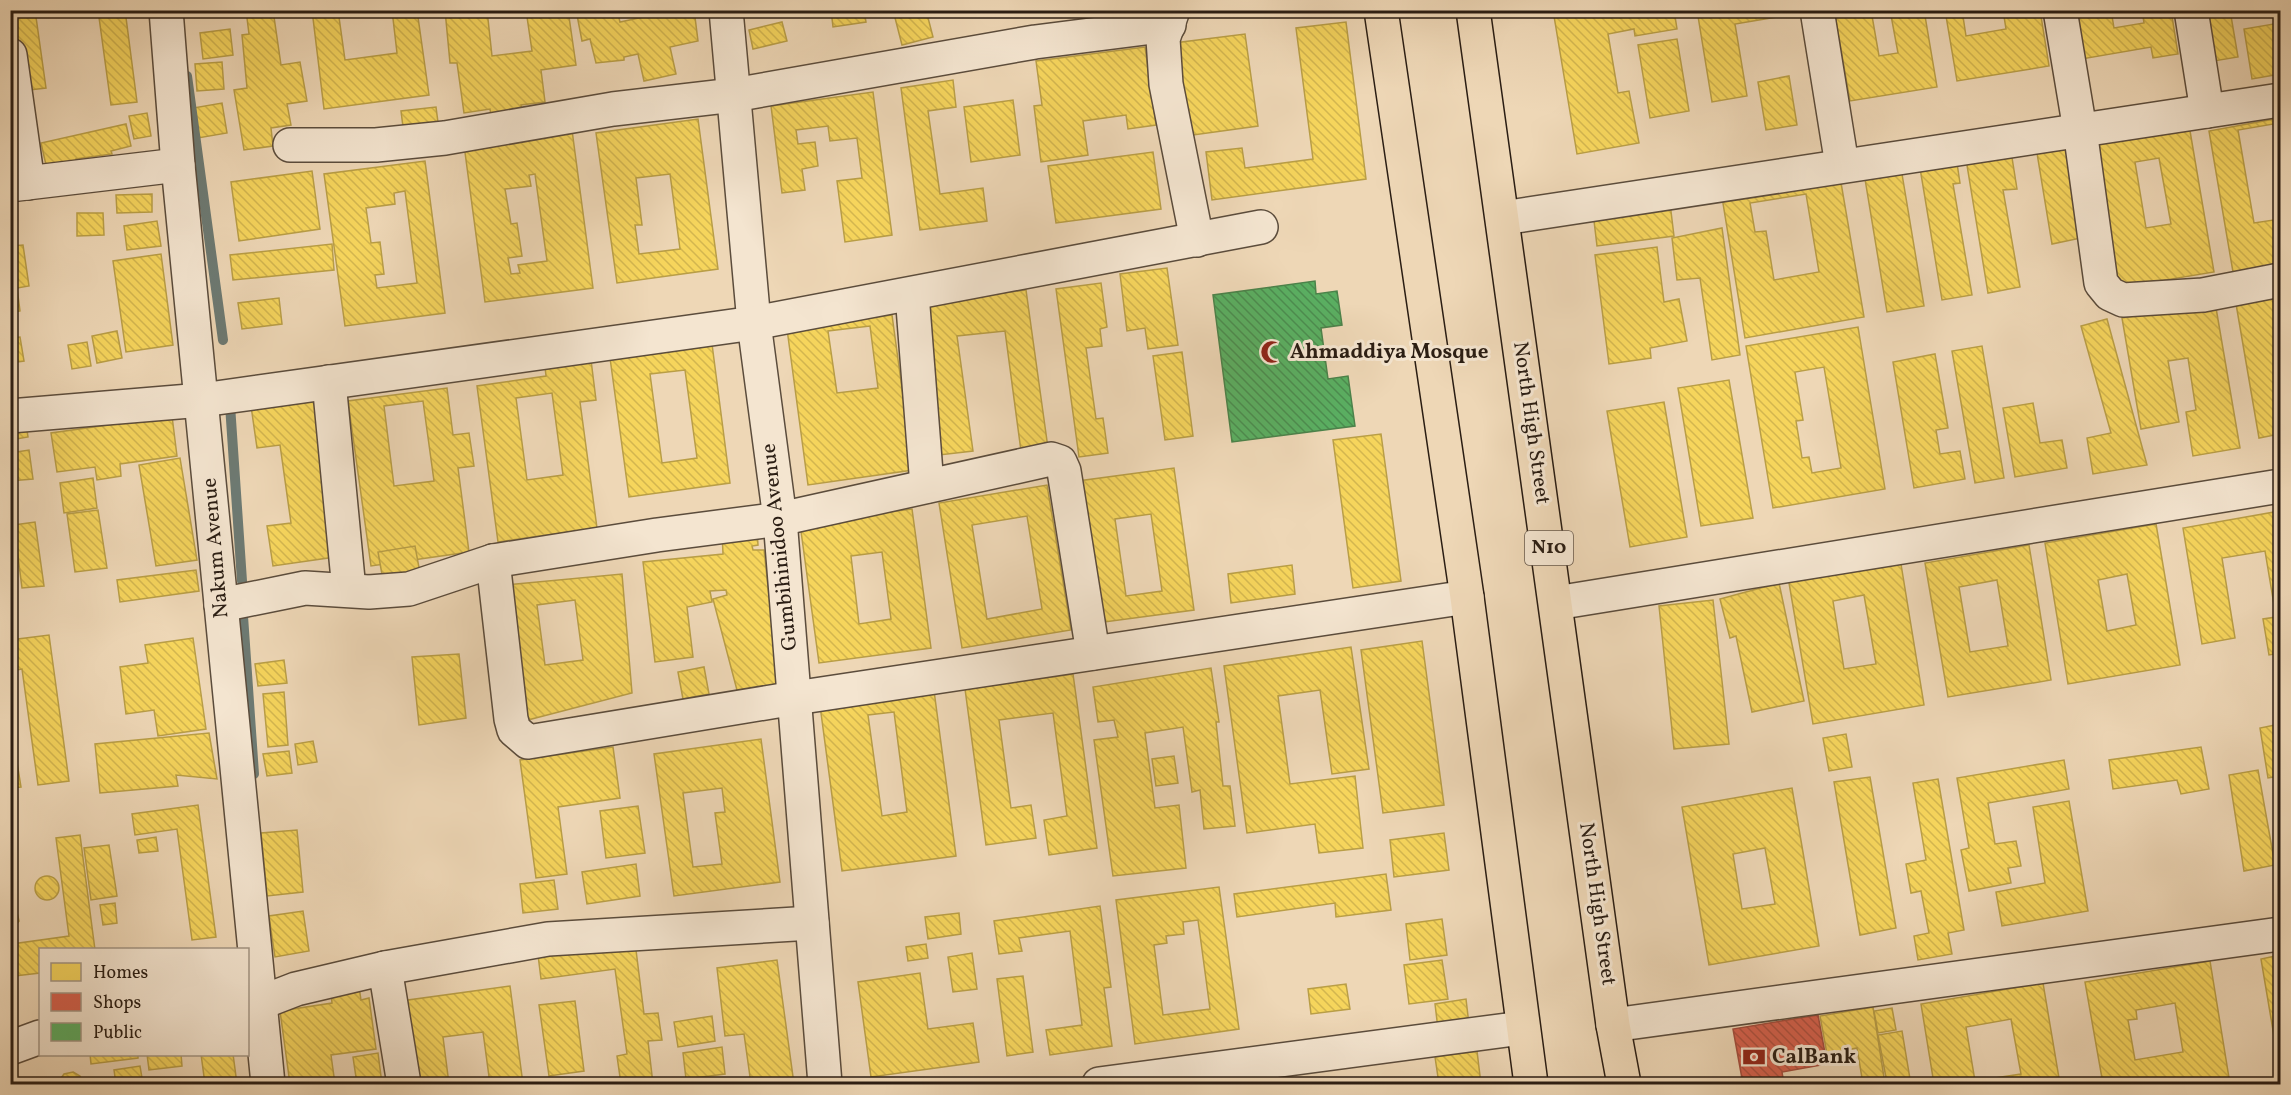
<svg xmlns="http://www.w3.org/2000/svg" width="2291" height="1095" viewBox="0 0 2291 1095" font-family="Vollkorn,serif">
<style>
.homes{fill:url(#homes-back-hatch);stroke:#b99e46;stroke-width:1.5;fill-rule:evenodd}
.shops{fill:url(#shops-back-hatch);stroke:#a24c3c;stroke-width:1.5}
.public{fill:url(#public-back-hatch);stroke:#4c824a;stroke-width:1.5}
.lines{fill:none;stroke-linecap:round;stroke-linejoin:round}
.stream{stroke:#6d7a73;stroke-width:10}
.street-casing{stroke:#5b4c3c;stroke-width:36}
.highway-casing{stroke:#2a1d13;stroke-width:36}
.street{stroke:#f4e5d0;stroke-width:33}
.highway{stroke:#eed7b6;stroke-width:33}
.labels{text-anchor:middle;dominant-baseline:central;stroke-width:6;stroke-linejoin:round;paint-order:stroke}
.shield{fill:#f4e5d0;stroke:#67594c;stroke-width:1.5}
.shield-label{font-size:20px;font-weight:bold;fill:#2a1d13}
.poi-label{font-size:21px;font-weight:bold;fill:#2a1d13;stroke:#f4e5d0;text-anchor:start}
.street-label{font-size:21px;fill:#2a1d13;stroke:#f4e5d0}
</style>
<defs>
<pattern id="homes-back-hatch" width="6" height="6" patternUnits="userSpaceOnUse" patternTransform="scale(1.5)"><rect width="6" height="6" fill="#f6d55c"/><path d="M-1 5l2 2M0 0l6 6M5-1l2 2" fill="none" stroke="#d3b64f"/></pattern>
<pattern id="shops-back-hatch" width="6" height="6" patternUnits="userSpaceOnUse" patternTransform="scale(1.5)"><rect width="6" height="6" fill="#d6604d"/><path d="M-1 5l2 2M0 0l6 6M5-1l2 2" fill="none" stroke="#ae4f3f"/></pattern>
<pattern id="public-back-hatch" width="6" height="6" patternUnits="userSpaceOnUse" patternTransform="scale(1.5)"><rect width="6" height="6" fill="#5aae61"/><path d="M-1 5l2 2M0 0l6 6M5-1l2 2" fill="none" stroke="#4b8d4f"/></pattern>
</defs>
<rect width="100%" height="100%" fill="#eed7b6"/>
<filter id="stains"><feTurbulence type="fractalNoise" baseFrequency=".00333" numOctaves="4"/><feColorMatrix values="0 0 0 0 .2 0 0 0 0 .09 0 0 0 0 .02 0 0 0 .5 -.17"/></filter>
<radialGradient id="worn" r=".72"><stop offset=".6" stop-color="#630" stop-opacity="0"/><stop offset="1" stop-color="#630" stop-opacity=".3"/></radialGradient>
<g class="homes">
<polygon points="10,10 35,10 46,88 21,91"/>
<polygon points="98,10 125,10 137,102 111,105"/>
<polygon points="246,10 273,10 281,65 300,62 307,101 287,104 291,125 271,128 273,146 244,150 234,90 247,88 242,35 249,34"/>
<polygon points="312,10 338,10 345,60 397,53 392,10 417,10 429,95 324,109"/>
<polygon points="445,10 487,10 492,56 532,51 526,10 568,10 576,65 541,70 545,102 521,105 523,116 492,122 490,109 464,113 457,63 450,63"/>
<polygon points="576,10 617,10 620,22 662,13 662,10 704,10 705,15 695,17 698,41 670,47 676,74 644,81 638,54 624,57 624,60 596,63 590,39 582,41"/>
<polygon points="831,10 864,10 866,22 833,27"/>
<polygon points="893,10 926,10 933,37 902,45"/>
<polygon points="1553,10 1674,10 1677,29 1635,36 1634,29 1608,34 1618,93 1629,91 1639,143 1577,154"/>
<polygon points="1697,10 1794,10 1794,14 1735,24 1747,96 1712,102"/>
<polygon points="1834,10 1871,10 1879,56 1898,53 1890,10 1924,10 1937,87 1850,101"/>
<polygon points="1945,10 1962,10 1966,36 2006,29 2003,10 2040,10 2049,66 1957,81"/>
<polygon points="2067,10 2111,10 2114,28 2144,23 2142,10 2171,10 2178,54 2153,58 2151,47 2076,60"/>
<polygon points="2199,10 2230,10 2238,57 2208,62"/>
<polygon points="2277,10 2280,10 2280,74 2252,79 2244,29 2280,23"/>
<polygon points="782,22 787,41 753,49 749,30"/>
<polygon points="1346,22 1366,179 1212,200 1206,152 1242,148 1245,168 1313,159 1296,28"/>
<polygon points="230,29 233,55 203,59 200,33"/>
<polygon points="1245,34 1258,126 1186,136 1174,43"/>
<polygon points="1677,39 1689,111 1650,118 1638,45"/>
<polygon points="1145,47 1156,125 1128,129 1126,115 1083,121 1088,155 1041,162 1034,106 1042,105 1036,61"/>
<polygon points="222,62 224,89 197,91 195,64"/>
<polygon points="1789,76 1797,125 1766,130 1758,82"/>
<polygon points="953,80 956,107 928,111 940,194 983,188 987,221 920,230 901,88"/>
<polygon points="873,92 892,235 845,242 837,181 862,178 857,138 830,141 828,126 796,130 798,144 815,142 818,166 802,169 805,190 782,193 771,106"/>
<polygon points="1013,100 1020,155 971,162 964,107"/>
<polygon points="222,103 227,133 198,138 193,108"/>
<polygon points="436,107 439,130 404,135 401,111"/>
<polygon points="147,113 151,136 134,139 129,116"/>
<polygon points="2280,118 2280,169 2273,124 2238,130 2254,223 2280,219 2280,270 2234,278 2209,131"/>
<path d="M698,119L718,269L617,283L596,133ZM670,174L680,249L639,254L635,225H642L636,178Z"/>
<polygon points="126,124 131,146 111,151 112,154 76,159 76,163 46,165 41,143"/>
<path d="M2189,125L2214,272L2118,288L2094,142ZM2159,158L2171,224L2146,228L2135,162Z"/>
<path d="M572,130L593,288L485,302L464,145ZM535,174L547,261L518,265L520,273L511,274L508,258L522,256L517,223L511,224L505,189L531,186L529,175Z"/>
<polygon points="2065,142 2081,238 2052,244 2036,147"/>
<polygon points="2010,145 2017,189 2003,190 2020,287 1988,293 1965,153"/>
<polygon points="1955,150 1960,183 1953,184 1972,295 1942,300 1918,156"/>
<polygon points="1153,152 1161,209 1056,223 1048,166"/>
<path d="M425,161L445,313L345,326L324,174ZM405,191L417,283L377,288L375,275L384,274L380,242L371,243L366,208L395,204L394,193Z"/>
<polygon points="1900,162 1924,306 1887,312 1863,167"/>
<polygon points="312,171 320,229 239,241 231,182"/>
<path d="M1839,171L1864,317L1745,338L1721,191ZM1806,194L1819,272L1774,280L1766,231L1755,232L1750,203Z"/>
<polygon points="152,194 152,212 117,213 116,195"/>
<polygon points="1669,195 1674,236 1597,246 1592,204"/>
<polygon points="77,213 103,213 104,235 77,236"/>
<polygon points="157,221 161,246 127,250 124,226"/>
<polygon points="1722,228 1740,355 1712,360 1700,278 1677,280 1672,238"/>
<polygon points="10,240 11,246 23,245 29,286 17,288 20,311 10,313"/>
<polygon points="332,244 334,270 233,280 230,255"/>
<polygon points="1657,247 1664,302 1679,299 1687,341 1650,348 1651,358 1609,364 1595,255"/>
<polygon points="161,254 173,345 126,352 113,261"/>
<polygon points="1167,268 1178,345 1148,349 1145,328 1127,331 1120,274"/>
<polygon points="1101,283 1107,327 1100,329 1102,346 1086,348 1096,419 1103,418 1108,453 1079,457 1056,289"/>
<polygon points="1026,290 1048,448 1021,451 1005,331 957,336 973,451 939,455 919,304"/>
<polygon points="2280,290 2280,434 2259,438 2235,298"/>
<polygon points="279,298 282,324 242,329 238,303"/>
<polygon points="2215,302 2240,448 2193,456 2186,412 2196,410 2188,358 2168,361 2179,422 2141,429 2122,318"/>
<path d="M892,315L913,470L808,485L787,329ZM870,326L878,388L837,393L828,331Z"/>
<polygon points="2107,319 2147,465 2093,474 2087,438 2111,433 2081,326"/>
<path d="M1858,327L1885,489L1773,508L1746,346ZM1824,367L1841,468L1812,473L1809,457L1802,458L1796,421L1803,420L1795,372Z"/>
<polygon points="117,331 122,358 97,363 92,336"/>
<polygon points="20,337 24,361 10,363 10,338"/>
<polygon points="87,342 91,366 72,369 68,345"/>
<path d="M712,344L730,483L629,497L610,358ZM685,370L697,458L662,463L650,374Z"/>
<polygon points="1982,346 2004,478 1975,483 1952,351"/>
<polygon points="1182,352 1193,436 1165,440 1153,356"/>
<polygon points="1935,354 1948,428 1936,430 1940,454 1960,451 1965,479 1914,488 1893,362"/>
<path d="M591,360L596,400L580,402L597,528L498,542L477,386L546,376L545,367ZM552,393L563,475L527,480L516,398Z"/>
<polygon points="1729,380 1753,518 1701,526 1678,388"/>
<path d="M447,388L453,435L469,433L474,466L458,468L469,552L371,566L348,401ZM423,401L434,481L394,486L384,406Z"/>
<polygon points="313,391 335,557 273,566 267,526 291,523 280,445 257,448 250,399"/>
<polygon points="1664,402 1687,537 1630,547 1607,411"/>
<polygon points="2033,403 2040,443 2062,440 2067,468 2015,477 2003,408"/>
<polygon points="172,416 177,456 120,464 121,476 97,480 95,467 57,472 51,433"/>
<polygon points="25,417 28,437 10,440 10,419"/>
<polygon points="1381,434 1401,581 1353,588 1333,440"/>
<polygon points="29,450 33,479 10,481 10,453"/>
<polygon points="180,458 197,560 156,566 139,465"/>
<path d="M1174,468L1194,610L1097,623L1078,481ZM1151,514L1162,591L1126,596L1115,519Z"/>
<polygon points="93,478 97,508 64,513 60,483"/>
<path d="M1047,485L1071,630L962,648L939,503ZM1027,516L1042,609L987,619L972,525Z"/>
<path d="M912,509L931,648L819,663L800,524ZM882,552L891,619L859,624L851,556Z"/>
<polygon points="98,510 107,568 75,572 67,514"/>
<polygon points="2280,511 2280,653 2269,655 2263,619 2276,617 2265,551 2222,558 2235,638 2202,644 2183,528"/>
<polygon points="35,522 44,586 22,588 14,525"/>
<path d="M2156,524L2180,665L2068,684L2045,543ZM2127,574L2136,625L2107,631L2098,580Z"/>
<polygon points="757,530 758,545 752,546 753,550 764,550 779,689 738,694 713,599 727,595 726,590 710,591 712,602 687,607 693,657 655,662 643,562 723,554 722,532"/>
<path d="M2029,545L2051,680L1948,697L1925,563ZM1997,580L2008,646L1970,652L1959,587Z"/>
<polygon points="415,546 420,573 383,580 378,552"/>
<path d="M1900,558L1924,705L1813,724L1788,577ZM1864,595L1876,664L1844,669L1833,601Z"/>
<polygon points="1292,565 1295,594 1231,603 1228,574"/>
<polygon points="196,570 199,591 120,602 117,580"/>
<path d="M622,574L632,693L524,721L505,585ZM575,600L583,660L545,665L537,605Z"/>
<polygon points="1779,583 1804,701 1752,712 1736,636 1730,638 1720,599"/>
<polygon points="1713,600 1729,744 1674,749 1659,606"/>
<polygon points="49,635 69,781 38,785 22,669 10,671 10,640"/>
<polygon points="193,638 206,729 158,736 154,710 126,714 120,667 148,663 145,645"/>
<polygon points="1422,641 1444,805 1383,813 1361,650"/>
<polygon points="1351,647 1369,769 1332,774 1320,690 1278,696 1290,784 1355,776 1363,848 1319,853 1315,824 1247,833 1224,666"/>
<polygon points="459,654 466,718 419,725 412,657"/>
<polygon points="284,660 287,683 258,686 255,664"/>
<polygon points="704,667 709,694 683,699 678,672"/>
<polygon points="1211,668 1219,722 1216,722 1223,786 1230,786 1235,826 1204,829 1200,790 1192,792 1183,727 1145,733 1155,808 1179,805 1186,868 1113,876 1094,740 1118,737 1114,720 1098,722 1093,687"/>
<polygon points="1073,674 1097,848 1049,855 1044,820 1067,816 1053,713 999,720 1011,808 1031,805 1036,838 986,845 965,689"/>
<path d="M933,683L956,856L842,871L819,698ZM894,712L907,812L882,816L868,715Z"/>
<polygon points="284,692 288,745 268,747 263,694"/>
<polygon points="2280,724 2280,776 2268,778 2260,728"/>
<polygon points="209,733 217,779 176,775 178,786 100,793 95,744"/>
<polygon points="1846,734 1852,767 1829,771 1823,738"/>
<path d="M761,739L780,882L674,896L654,754ZM722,788L725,812L715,813L722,864L693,867L683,793Z"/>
<polygon points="313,741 317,762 298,765 295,744"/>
<polygon points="613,747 620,798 558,807 567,874 536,878 520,760"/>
<polygon points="2201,747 2209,789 2181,794 2177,780 2113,789 2109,760"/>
<polygon points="15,750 21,787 10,788 10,751"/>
<polygon points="289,751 292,773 267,776 263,754"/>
<polygon points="1174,756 1178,783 1156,786 1152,759"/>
<polygon points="2064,760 2069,789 1988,803 1995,844 2016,841 2021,866 2008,868 2011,883 1969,891 1961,850 1969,848 1957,778"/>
<polygon points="2258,770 2275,865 2244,871 2229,775"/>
<polygon points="1870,777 1896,928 1860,935 1834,782"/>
<polygon points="1938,779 1964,930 1948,933 1952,954 1918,960 1914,936 1929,933 1921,891 1911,893 1906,864 1926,860 1913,783"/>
<path d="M1792,788L1819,946L1709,965L1682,807ZM1765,848L1775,904L1742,909L1733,854Z"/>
<polygon points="2069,801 2088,911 2002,926 1996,892 2045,883 2033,807"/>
<polygon points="198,805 216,937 192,940 177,829 135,835 132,814"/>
<polygon points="638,806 645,853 606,858 600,811"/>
<polygon points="297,830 303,892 267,896 261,833"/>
<polygon points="1444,833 1449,870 1394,877 1390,840"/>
<polygon points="80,835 95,950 40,950 40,973 15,976 12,944 69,936 56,838"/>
<polygon points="156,837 158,851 139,853 137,840"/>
<polygon points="109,845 117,896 91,900 84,848"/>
<polygon points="636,864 640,896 587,904 582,872"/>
<polygon points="1386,874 1391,910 1336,917 1335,903 1237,917 1234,894"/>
<circle cx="47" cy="888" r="12"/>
<polygon points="554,880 558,909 523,913 520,884"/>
<path d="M1219,887L1239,1029L1135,1044L1116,900ZM1198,920L1210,1009L1163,1015L1154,945L1167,943L1166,936L1184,934L1183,922Z"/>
<polygon points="115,903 117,923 103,925 100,905"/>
<polygon points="10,904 17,912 19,921 10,933"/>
<polygon points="1100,906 1111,987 1104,988 1112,1046 1050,1055 1046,1030 1082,1025 1070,931 1019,938 1022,951 999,954 994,921"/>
<polygon points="303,911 309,951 275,957 269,916"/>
<polygon points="959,913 961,934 928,939 925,917"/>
<polygon points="1442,919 1447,955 1410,960 1406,924"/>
<polygon points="635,942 644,1014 658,1013 662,1040 648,1041 653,1084 621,1084 617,1056 627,1054 615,969 541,979 538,955"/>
<polygon points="926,944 928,958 908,961 906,947"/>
<polygon points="972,953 977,989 953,992 948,957"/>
<polygon points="2280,955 2280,1072 2261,959"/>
<polygon points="777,960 794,1084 751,1084 744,1034 725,1036 717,968"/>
<polygon points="1442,960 1448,999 1409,1004 1404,965"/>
<path d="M2210,961L2230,1084H2103L2085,982ZM2175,1003L2183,1052L2135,1060L2128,1020L2137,1019L2136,1010Z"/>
<polygon points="920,973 928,1029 973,1023 979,1062 871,1077 858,982"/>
<polygon points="1023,976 1033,1052 1007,1056 997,979"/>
<polygon points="358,980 361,1000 369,998 376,1049 331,1055 335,1084 290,1084 280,1011 332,1003 330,984"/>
<path d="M2043,983L2060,1084H1934L1921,1004ZM2011,1019L2021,1074L1975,1081L1966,1027Z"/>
<polygon points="1346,984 1350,1009 1311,1014 1308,989"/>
<polygon points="510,986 523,1084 490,1084 483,1032 443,1037 449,1084 412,1084 401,1001"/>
<polygon points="1466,999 1470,1033 1439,1037 1435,1004"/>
<polygon points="575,1001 584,1071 549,1076 539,1005"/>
<polygon points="1873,1007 1885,1084 1863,1084 1857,1048 1827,1054 1820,1016"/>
<polygon points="1892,1008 1896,1030 1878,1033 1874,1011"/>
<polygon points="712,1016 715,1041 678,1047 674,1022"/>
<polygon points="1902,1031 1910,1079 1887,1083 1878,1035"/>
<polygon points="722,1047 725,1074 686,1079 683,1053"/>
<polygon points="1477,1051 1481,1084 1439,1084 1435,1057"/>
<polygon points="378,1053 382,1084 357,1084 353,1057"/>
<polygon points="90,1054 138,1054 138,1058 91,1064"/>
<polygon points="147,1054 181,1054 182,1066 149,1070"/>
<polygon points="201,1054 233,1054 237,1084 205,1084"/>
<polygon points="140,1066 143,1084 116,1084 114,1070"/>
<polygon points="73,1072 80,1076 84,1084 57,1084 64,1074"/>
</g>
<polygon class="shops" points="1818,1015 1827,1064 1782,1072 1784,1084 1743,1084 1733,1029"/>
<polygon class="public" points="1315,281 1316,294 1337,291 1342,325 1321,328 1328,379 1348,376 1355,426 1232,442 1213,295"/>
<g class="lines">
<g class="stream">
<polyline points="187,76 223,340"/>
<polyline points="230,405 242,581"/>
<polyline points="243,616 254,774"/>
</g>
<g class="street-casing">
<g id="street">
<polyline points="166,10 178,165 268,1084"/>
<polyline points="726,10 754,323 780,519 825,1084"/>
<polyline points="1173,10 1163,39 1166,84 1197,240"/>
<polyline points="1817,10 1842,165"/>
<polyline points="2060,10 2080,130 2101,283 2110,294 2123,300 2203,295 2280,280"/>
<polyline points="2191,10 2207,111"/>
<polyline points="10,55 28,183"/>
<polyline points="290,145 376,145 445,138 613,109 734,95 1035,42 1169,25"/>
<polyline points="10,185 178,165"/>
<polyline points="1503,218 2280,100"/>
<polyline points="912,294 927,486"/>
<polyline points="329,382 349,590"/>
<polyline points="10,416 202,400 754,323 1261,227"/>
<polyline points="493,561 511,719 514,730 528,742 795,698 1467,597"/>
<polyline points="1556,603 2280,486"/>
<polyline points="221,605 305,588 369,592 409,589 493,561 657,535 780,519 1051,459 1060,462 1064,471 1093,653"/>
<polyline points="385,968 548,939 812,923"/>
<polyline points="248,1003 260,1003 296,989 385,968 404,1084"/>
<polyline points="1613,1025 2280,934"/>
<polyline points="10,1048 40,1037"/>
<polyline points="1099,1084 1522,1028"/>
</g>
</g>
<g class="highway-casing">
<g id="highway">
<polyline points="1381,10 1467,597 1531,1084"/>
<polyline points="1473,10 1613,1025 1624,1084"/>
</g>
</g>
<use href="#street" class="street"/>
<use href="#highway" class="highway"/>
</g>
<defs>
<g id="mosque-bare" transform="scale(1.8)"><path d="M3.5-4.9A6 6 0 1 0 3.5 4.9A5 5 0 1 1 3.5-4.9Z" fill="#8f2418" stroke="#f4e5d0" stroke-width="2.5" paint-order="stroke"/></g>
<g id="bank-bare" transform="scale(1.8)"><path d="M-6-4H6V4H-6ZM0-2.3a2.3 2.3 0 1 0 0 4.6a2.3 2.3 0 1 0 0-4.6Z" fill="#8f2418" stroke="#f4e5d0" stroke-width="2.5" paint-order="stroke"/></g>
</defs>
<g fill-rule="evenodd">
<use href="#mosque-bare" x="1272" y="352"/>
<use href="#bank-bare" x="1754" y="1057"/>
</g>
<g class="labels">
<rect class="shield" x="1525" y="531" width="48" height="34" rx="4.5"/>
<g class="shield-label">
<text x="1549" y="548">N10</text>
</g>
<g class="poi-label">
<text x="1290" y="352">Ahmaddiya Mosque</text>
<text x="1772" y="1057">CalBank</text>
</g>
<g class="street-label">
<text transform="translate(1531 423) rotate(82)">North High Street</text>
<text transform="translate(780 547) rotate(-96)">Gumbihinidoo Avenue</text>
<text transform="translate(216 548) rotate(-95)">Nakum Avenue</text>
<text transform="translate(1597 904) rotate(82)">North High Street</text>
</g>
</g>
<rect width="2291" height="1095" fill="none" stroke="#eed7b6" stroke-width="36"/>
<rect x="12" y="12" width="2267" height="1071" fill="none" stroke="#2a1d13" stroke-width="3"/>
<rect x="18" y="18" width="2255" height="1059" fill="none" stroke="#2a1d13" stroke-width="1.5"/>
<rect x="39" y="948" width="210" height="108" fill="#f4e5d0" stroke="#a39584" stroke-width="1.5"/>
<rect x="51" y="963" width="30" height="18" fill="#f6d55c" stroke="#a39584" stroke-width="1.5"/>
<text x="93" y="978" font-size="18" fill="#2a1d13">Homes</text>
<rect x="51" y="993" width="30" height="18" fill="#d6604d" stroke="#a39584" stroke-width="1.5"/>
<text x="93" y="1008" font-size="18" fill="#2a1d13">Shops</text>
<rect x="51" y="1023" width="30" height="18" fill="#5aae61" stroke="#a39584" stroke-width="1.5"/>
<text x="93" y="1038" font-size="18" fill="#2a1d13">Public</text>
<rect width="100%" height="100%" filter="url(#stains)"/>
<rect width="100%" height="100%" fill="url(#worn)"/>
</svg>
